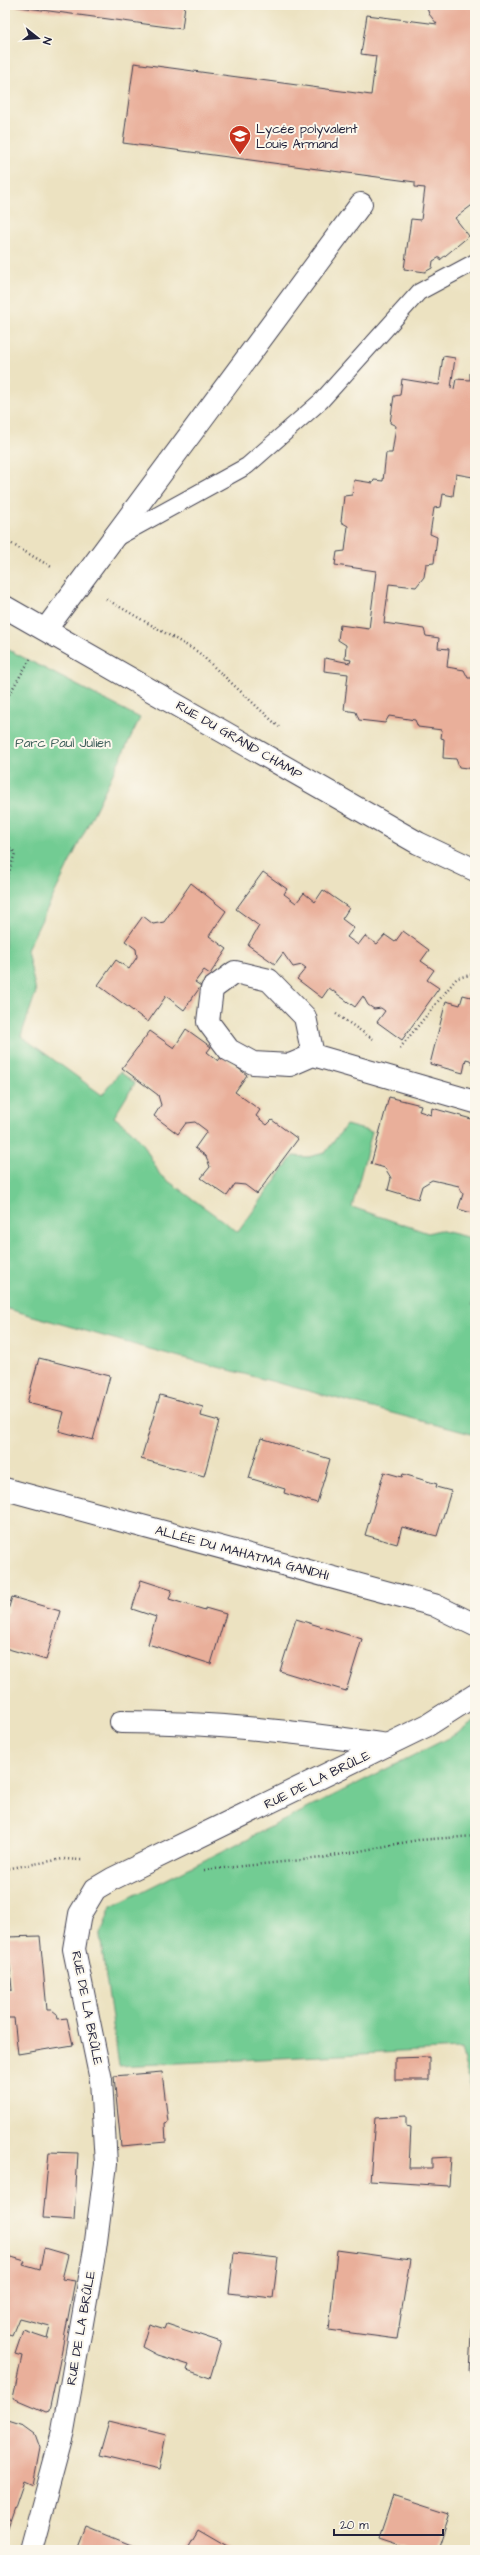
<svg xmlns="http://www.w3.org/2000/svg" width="480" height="2555" viewBox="0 0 480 2555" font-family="'Architects Daughter',sans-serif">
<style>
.green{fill:#72cc93;stroke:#4a7767}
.building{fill:#e9af9a}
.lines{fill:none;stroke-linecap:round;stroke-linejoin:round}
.lane-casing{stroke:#403f4f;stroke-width:18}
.street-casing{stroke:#403f4f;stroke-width:24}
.path{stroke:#403f4f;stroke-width:2.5;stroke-dasharray:1 3;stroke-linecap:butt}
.lane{stroke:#fff;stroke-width:16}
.street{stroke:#fff;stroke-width:22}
.labels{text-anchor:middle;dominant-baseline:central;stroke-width:4;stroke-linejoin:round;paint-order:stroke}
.poi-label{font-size:13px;fill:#22223b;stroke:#fbf7ec;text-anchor:start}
.street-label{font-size:13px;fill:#22223b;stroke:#fbf7ec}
.park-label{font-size:13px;fill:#3e5e5a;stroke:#fbf7ec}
</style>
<rect width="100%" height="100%" fill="#fbf7ec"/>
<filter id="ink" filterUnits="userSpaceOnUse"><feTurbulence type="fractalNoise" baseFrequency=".025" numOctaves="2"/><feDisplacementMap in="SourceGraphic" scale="8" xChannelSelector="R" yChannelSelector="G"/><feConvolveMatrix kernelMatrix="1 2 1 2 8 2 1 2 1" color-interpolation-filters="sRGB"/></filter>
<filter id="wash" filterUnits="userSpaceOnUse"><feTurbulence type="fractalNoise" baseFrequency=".012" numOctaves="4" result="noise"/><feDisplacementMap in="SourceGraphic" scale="16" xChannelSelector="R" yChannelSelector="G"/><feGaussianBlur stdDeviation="0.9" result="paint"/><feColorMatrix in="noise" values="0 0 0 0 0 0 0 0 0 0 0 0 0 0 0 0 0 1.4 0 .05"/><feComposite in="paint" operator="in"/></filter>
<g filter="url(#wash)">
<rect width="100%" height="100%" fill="#ece2c1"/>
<g class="green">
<polygon points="5,648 140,718 27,950 36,992 21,1036 102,1095 120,1072 135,1083 114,1117 131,1130 144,1145 160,1175 238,1232 293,1156 308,1157 325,1153 346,1125 372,1132 352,1207 428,1233 439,1230 475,1239 475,1293 472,1305 475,1306 475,1435 142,1347 5,1308"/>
<polygon points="475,1721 475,2105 461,2049 119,2066 100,1936 111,1907 458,1733"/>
</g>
<g id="blocks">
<g class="building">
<polygon points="5,5 185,5 182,29"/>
<polygon points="426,5 475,5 475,203 455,218 469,236 440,260 440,257 433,261 432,268 425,272 404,269 411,219 421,220 425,188 415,187 415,182 123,143 134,63 371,95 376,56 361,54 367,15 437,24 429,14"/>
<polygon points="443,356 455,358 451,388 454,389 456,379 470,380 470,373 475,373 475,463 473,477 456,474 453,496 443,494 441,507 434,508 430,534 437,537 434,563 426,564 424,577 416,587 389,584 384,623 424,629 426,636 439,638 438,648 449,649 447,667 464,670 468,678 475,678 475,769 459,767 456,759 443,758 444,739 441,738 442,730 418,727 415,720 389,716 385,723 359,720 356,712 344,710 348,674 324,671 325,658 350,663 351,660 345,659 346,645 338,640 340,625 369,629 373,597 376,571 335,565 337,552 345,551 348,526 341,522 344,496 352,495 354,480 373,483 374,480 383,481 386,453 392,453 396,426 390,423 394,396 400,395 402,379 439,385"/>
<polygon points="263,872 287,889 284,894 296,903 304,893 315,902 323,890 349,908 342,919 354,928 347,937 358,945 365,936 377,944 385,935 395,942 403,931 429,950 421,961 434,970 427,980 439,988 402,1040 377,1022 385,1011 381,1008 374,1009 368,1005 363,996 355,1007 329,988 322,998 297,979 306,968 302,965 293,967 283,953 275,964 248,945 259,926 236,909"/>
<polygon points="191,883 226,911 209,936 227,949 210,974 204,970 195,982 201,986 184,1010 166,996 148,1022 98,985 116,960 129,969 137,957 136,949 125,941 143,916 153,924 164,922"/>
<polygon points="463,995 475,998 475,1068 470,1060 466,1059 463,1073 430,1064 446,1001 460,1005"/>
<polygon points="186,1029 211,1047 207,1052 218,1061 222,1056 247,1075 235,1092 260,1110 256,1116 267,1125 272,1120 298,1139 257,1194 245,1185 235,1184 227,1196 201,1178 210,1167 206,1156 195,1148 207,1131 195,1122 186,1123 178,1134 154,1116 161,1105 158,1095 122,1068 150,1031 174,1048"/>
<polygon points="389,1097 421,1105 419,1111 431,1115 432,1108 475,1120 475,1214 458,1209 463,1194 459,1186 432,1180 422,1186 418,1199 388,1190 391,1178 385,1168 371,1164"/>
<polygon points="39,1358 110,1376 93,1440 59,1431 64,1412 27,1403"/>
<polygon points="160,1395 203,1407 201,1416 219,1421 204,1476 141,1459"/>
<polygon points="261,1438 330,1459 317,1503 284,1493 285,1489 249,1478"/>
<polygon points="384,1472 402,1477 403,1474 437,1484 436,1487 451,1491 437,1536 402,1527 397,1544 365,1535"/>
<polygon points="141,1580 172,1590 169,1599 205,1610 205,1608 226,1614 211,1664 148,1644 156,1617 132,1609"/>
<polygon points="12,1597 60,1611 46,1660 5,1648 5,1620"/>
<polygon points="296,1619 362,1639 346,1691 280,1671"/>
<polygon points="40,1936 47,2010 52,2010 57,2014 58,2019 67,2018 73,2045 18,2054 14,2018 5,2018 5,1991 12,1990 7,1937"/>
<polygon points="429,2057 429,2080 395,2080 395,2058"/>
<polygon points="162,2072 168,2122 165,2123 166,2142 121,2146 114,2076"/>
<polygon points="406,2116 406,2126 411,2127 409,2168 432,2168 432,2158 451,2157 449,2186 370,2181 375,2118"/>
<polygon points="49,2152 78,2153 74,2220 43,2218"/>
<polygon points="5,2169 9,2238 5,2238"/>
<polygon points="44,2248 68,2255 62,2279 75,2281 59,2365 49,2411 46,2412 13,2398 22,2356 15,2354 23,2330 47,2338 50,2326 19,2318 12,2335 5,2333 5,2266 8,2256 25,2261 23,2265 40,2270"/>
<polygon points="337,2250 410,2260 397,2339 329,2330"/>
<polygon points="234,2253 278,2258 273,2298 229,2293"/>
<polygon points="472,2315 475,2315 475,2371 469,2371"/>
<polygon points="149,2324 165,2329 167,2324 221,2342 210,2378 187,2370 189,2365 157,2355 142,2347"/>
<polygon points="5,2420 24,2426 35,2434 40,2448 33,2485 24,2481 5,2537"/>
<polygon points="109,2421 166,2435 159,2470 99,2456"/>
<polygon points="393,2496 449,2514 437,2550 415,2550 379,2538"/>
<polygon points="87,2527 136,2547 135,2550 78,2550"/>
<polygon points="198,2529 234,2550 186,2550"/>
</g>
</g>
</g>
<g filter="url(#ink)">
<use href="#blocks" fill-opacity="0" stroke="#403f4f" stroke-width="1"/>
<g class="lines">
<g class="lane-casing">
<polyline id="lane" points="116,538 247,466 321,401 419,292 475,262"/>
</g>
<g class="street-casing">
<g id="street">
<polyline points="5,607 418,843 475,870"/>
<polyline points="46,629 361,204"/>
<polyline points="313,1055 305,1017 269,980 235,972 212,989 208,1022 229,1050 253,1063 290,1065 313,1055 475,1102"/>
<polyline points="5,1489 434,1605 475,1625"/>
<path d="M121,1722C211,1722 299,1732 388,1745"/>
<polyline points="31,2550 63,2431 95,2249 106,2164 101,2080 74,1949 80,1914 95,1889 112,1879 428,1725 475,1695"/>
</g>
</g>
<g class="path">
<polyline points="5,540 53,568"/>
<polyline points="106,599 198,652 279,727"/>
<polyline points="5,701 31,658"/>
<polyline points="5,842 15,853 5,885"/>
<polyline points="336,1014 373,1039"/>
<polyline points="400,1048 457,978 475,974"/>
<polyline points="5,1869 63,1859 82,1860"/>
<polyline points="204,1870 322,1858 418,1840 475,1836"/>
</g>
<use href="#lane" class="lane"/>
<use href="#street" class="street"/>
</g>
</g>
<defs>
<g id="school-pin" transform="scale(1.15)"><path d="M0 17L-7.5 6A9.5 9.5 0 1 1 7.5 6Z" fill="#c8321e" stroke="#fbf7ec"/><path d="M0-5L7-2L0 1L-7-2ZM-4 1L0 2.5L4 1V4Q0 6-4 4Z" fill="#fff"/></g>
</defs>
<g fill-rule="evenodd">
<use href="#school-pin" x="240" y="136"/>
</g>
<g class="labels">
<g class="poi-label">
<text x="256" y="129">Lycée polyvalent<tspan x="256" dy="15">Louis Armand</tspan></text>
</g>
<g class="street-label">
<text transform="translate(239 740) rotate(30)">RUE DU GRAND CHAMP</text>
<text transform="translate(242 1553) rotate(15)">ALLÉE DU MAHATMA GANDHI</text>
<text transform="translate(317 1780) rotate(-26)">RUE DE LA BRÛLE</text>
<text transform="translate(87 2008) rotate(79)">RUE DE LA BRÛLE</text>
<text transform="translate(81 2328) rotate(-80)">RUE DE LA BRÛLE</text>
</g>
<g class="park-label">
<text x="63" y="743">Parc Paul Julien</text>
</g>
</g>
<rect width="480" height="2555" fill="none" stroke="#fbf7ec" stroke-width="20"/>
<g transform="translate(38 38) rotate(107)" stroke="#fbf7ec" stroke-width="3" paint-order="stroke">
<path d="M0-3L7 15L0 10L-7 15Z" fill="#22223b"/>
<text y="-6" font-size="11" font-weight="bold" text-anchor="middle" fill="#22223b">N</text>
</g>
<path d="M334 2529v6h109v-6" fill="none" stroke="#22223b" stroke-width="2"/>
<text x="340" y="2529" font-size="12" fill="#22223b" stroke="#fbf7ec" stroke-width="3" paint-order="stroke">20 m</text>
</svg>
